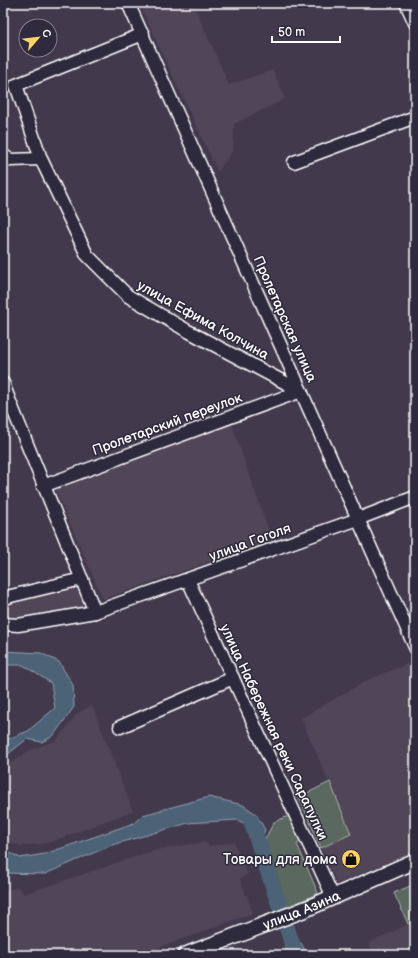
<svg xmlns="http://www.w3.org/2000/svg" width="418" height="958" viewBox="0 0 418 958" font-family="'Balsamiq Sans',sans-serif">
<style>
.built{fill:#514458}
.green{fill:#5a685e;stroke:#acb4ae}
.water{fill:#4c6277;stroke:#94a1ad}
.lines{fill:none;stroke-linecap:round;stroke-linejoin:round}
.river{stroke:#4c6277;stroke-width:16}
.minor-casing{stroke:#fff;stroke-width:15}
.major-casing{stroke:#fff;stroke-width:18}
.minor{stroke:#2f2a3d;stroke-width:12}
.major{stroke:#2f2a3d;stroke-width:15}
.labels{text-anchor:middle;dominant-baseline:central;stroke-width:3;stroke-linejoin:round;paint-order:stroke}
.street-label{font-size:14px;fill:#fff;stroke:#2f2a3d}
.poi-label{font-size:14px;fill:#fff;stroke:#2f2a3d;text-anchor:end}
</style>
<rect width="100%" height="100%" fill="#43394d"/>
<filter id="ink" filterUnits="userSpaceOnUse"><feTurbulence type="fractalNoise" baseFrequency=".025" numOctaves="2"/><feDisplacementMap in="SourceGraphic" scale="8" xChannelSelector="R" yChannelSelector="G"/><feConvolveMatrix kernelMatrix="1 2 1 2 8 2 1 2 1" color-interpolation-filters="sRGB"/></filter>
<g filter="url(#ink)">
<g class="built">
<polygon points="159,3 193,3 229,85 273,70 285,99 234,124 233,150 218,172 142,10"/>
<polygon points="231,422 272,540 103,599 55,489"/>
<polygon points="78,584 87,607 15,622 3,621 3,603"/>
<polygon points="409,663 415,677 415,851 337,884 321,848 351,833 301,718 368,680"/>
<polygon points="92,705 133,811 48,843 22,846 3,841 3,770 9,764 30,750 57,740 77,714"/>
<polygon points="205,842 209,846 234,842 248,874 240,879 253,913 140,955 3,955 3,947 7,945 3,937 3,891 18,887 24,894 155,850"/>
<polygon points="415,921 415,955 373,955 369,943"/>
</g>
<g class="green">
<polygon points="330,782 351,834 321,848 299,797"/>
<polygon points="291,815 302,841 297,844 318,893 285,909 263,843 274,822"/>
<polygon points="415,884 415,921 408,924 394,893"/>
</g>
<g class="water">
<polygon points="3,651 41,653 59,662 73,685 74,707 53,736 42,742 27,739 3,758 3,741 28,731 55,708 51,683 23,665 3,665"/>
<polygon points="209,797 243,805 256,814 265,830 261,840 254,841 250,826 237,820 188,823 112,845 45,874 3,873 3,849 20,858 45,854 134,823 143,815"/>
<polygon points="283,938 301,943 307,955 287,955"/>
</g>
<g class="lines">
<polyline class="river" points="251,821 296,955"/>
<g class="minor-casing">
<g id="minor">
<polyline points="128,3 415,647"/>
<polyline points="406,3 415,23"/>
<polyline points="143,34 16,85 41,159 87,255 128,296 186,330 301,391"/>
<polyline points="3,155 10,160 41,159"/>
<polyline points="294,162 415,117"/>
<polyline points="3,383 8,397"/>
<polyline points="3,399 8,397 95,612"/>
<polyline points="43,486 301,391"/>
<polyline points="188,580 333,897"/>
<polyline points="3,599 11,596 82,579"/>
<polyline points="3,624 18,625 95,612 358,519 415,497"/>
<polyline points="120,727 233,678"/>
</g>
</g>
<g class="major-casing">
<g id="major">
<path id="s1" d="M186,955L308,908L415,861"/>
</g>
</g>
<use href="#minor" class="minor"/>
<use href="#major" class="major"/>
</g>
</g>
<defs>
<g id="shop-disc" transform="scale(1)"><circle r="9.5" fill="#ffd166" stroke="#2f2a3d"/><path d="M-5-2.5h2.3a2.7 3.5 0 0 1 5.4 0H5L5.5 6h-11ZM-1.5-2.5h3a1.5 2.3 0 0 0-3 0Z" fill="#111"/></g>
</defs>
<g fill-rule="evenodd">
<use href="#shop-disc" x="351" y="859"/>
</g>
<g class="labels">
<g class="street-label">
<text transform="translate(285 319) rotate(66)">Пролетарская улица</text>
<text transform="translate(203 320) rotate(29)">улица Ефима Колчина</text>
<text transform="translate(167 424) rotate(-20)">Пролетарский переулок</text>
<text transform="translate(250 542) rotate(-20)">улица Гоголя</text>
<text transform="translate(274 732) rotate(65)">улица Набережная реки Сарапулки</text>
<text stroke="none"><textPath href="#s1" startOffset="124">улица Азина</textPath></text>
</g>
<g class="poi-label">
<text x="337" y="859">Товары для дома</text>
</g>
</g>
<rect width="418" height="958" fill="none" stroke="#2f2a3d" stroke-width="16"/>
<rect x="8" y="8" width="402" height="942" fill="none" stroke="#fff" stroke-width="1.5" filter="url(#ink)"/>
<g transform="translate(38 38) rotate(62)"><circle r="19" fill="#2f2a3d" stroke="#827f8b"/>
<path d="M0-3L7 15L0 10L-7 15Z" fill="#ffd166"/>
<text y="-6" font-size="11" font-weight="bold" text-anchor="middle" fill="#ffffff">С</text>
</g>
<path d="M272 36v6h68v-6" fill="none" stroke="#ffffff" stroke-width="2"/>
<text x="278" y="36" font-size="12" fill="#ffffff" stroke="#2f2a3d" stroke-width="3" paint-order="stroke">50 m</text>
</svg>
